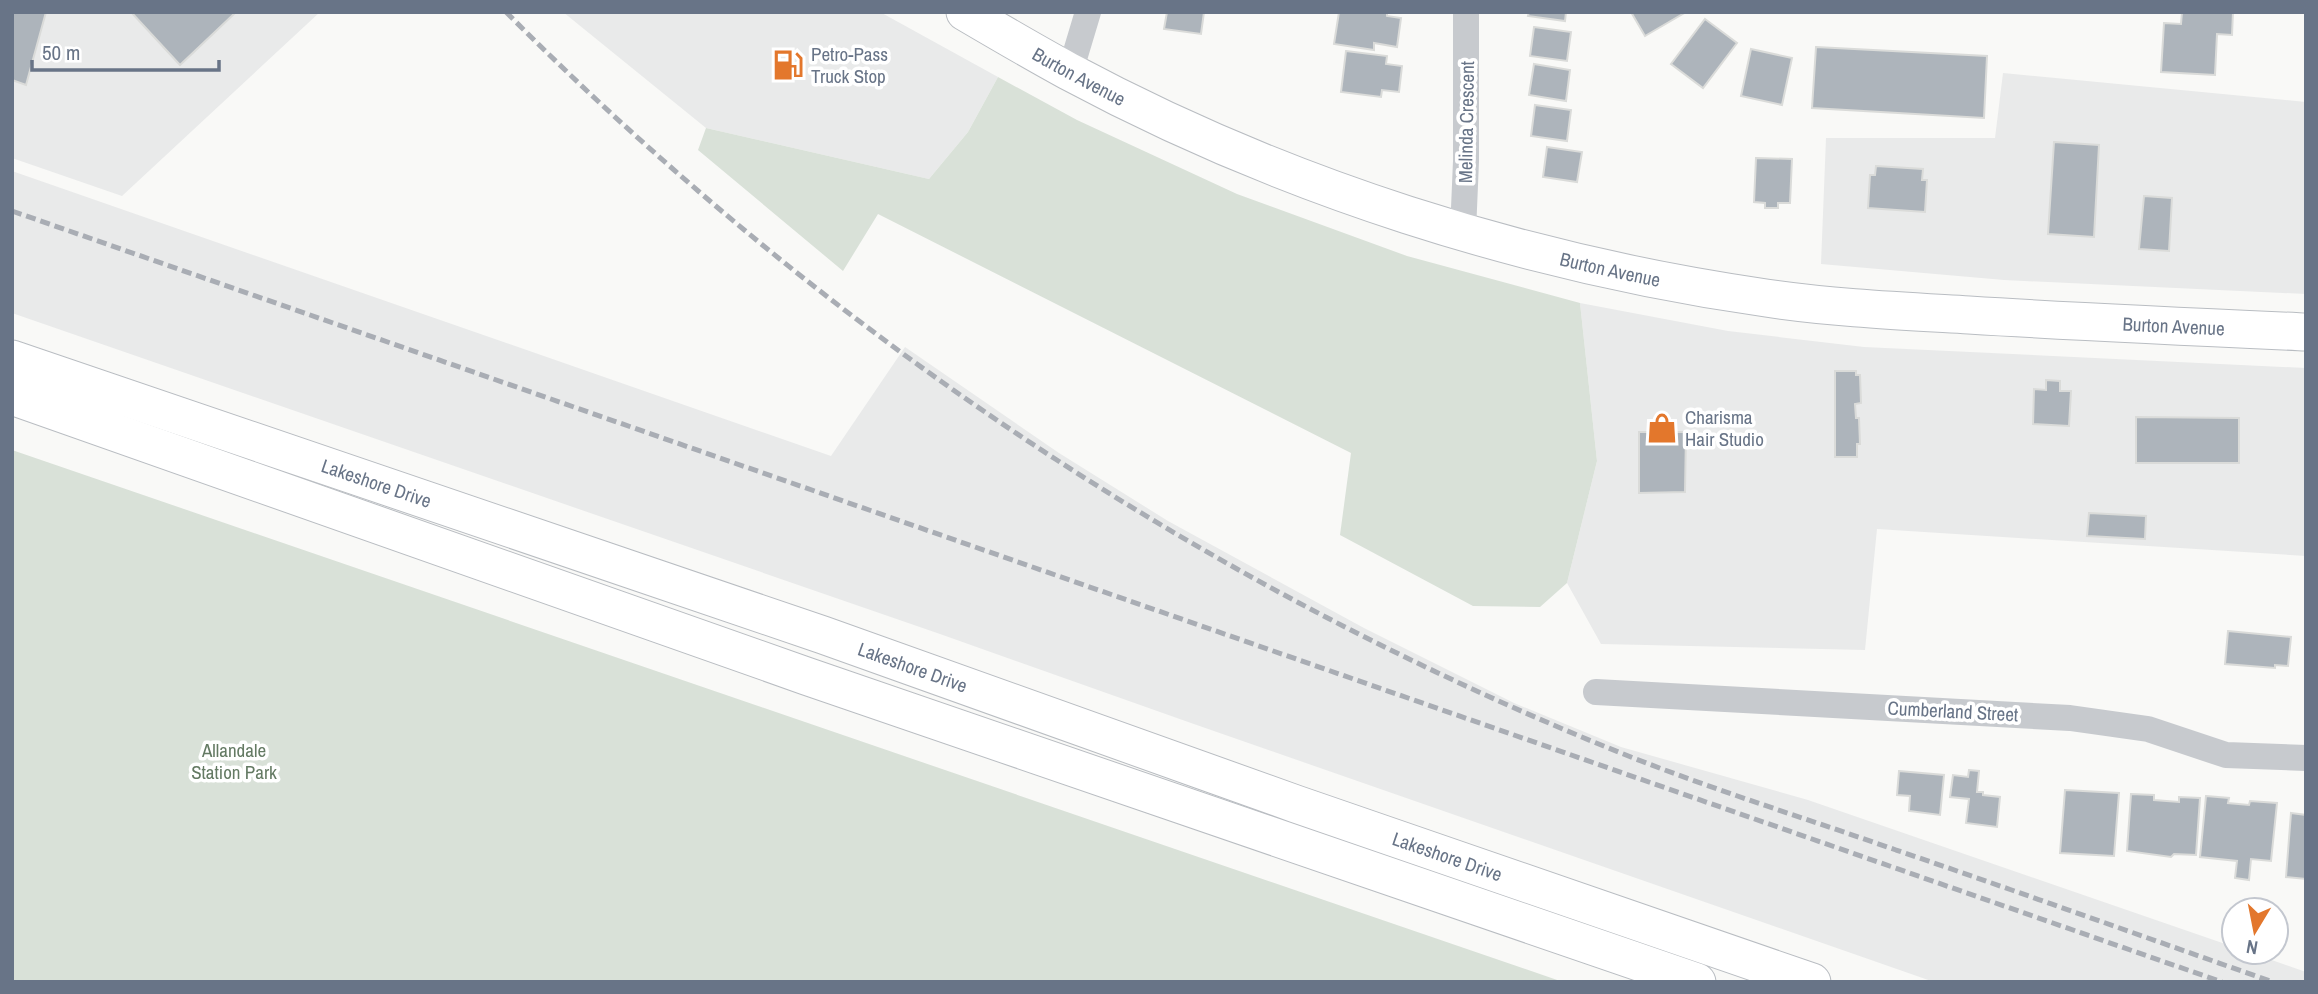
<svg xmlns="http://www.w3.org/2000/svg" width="2318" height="994" viewBox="0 0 2318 994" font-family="'Archivo Narrow',sans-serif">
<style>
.built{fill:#e9eaea}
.green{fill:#d9e1d8}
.building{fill:#adb4bb;stroke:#dadbd9;stroke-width:2}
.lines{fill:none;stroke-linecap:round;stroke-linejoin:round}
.secondary-casing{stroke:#b9bdc2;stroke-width:39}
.street{stroke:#c7cace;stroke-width:26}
.secondary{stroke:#fff;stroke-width:37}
.rail{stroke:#a9adb4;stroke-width:5;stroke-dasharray:10 5;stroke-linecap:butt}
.labels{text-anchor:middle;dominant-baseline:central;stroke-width:7;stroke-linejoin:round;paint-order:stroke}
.poi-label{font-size:19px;fill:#687487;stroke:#fff;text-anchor:start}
.street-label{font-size:19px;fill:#687487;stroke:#fff}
.park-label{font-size:19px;fill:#647a63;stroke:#fff}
</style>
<rect width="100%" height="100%" fill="#f9f9f7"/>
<g class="built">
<polygon points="12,12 320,12 122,196 12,158"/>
<polygon points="563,12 880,12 998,77 968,132 929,179 706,128"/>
<polygon points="2003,73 2306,102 2306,294 2004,280 1821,264 1826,138 1995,138"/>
<polygon points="12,171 831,456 905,347 1059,453 1168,521 1364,628 1514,703 1621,747 1808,800 2234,947 2234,952 2249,952 2306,972 2306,982 1934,982 1191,723 940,634 12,313"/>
<polygon points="1580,303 1728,331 1864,347 2306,368 2306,556 1877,529 1865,650 1601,644 1567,583 1597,461"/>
</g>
<g class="green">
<polygon points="998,77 1077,120 1237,194 1407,256 1580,303 1597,461 1567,583 1540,607 1473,606 1340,535 1351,453 878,214 843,271 698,150 706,128 929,179 968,132"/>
<polygon points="12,450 1563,982 12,982"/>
</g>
<g class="building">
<polygon points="12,12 46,12 26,85 12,80"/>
<polygon points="131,12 236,12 180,65"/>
<polygon points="1167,12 1204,12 1201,34 1164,29"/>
<polygon points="1339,12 1387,12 1387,16 1401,18 1397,47 1374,43 1374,50 1334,44"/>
<polygon points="1529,12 1566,12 1565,21 1528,16"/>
<polygon points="1631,12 1686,12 1645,36"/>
<polygon points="2182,12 2233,12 2232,35 2217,34 2215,75 2161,72 2164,23 2181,24"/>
<polygon points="1705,19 1737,43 1703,88 1671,64"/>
<polygon points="1534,27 1571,32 1567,61 1530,56"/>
<polygon points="1816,47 1987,56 1984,118 1812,108"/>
<polygon points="1751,49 1792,58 1782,105 1741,96"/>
<polygon points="1346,51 1387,56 1386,64 1402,66 1399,92 1382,90 1381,97 1341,92"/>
<polygon points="1534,64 1570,70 1566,101 1529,95"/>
<polygon points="1535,105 1571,110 1567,141 1531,136"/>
<polygon points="2054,142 2099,145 2094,237 2048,234"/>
<polygon points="1547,147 1582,152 1577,182 1543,177"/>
<polygon points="1756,158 1792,159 1790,203 1778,203 1778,208 1765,208 1765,203 1754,202"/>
<polygon points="1876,166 1923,169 1922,180 1927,180 1925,212 1868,208 1870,175 1875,175"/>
<polygon points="2144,196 2172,198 2169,251 2139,249"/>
<polygon points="1835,371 1856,371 1856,375 1860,375 1861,403 1855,404 1856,418 1859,418 1860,444 1857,444 1857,457 1835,457"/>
<polygon points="2046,380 2060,381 2060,391 2071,391 2069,426 2033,424 2034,389 2046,390"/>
<polygon points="2136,417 2239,418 2239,463 2136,463"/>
<polygon points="1639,432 1686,432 1685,492 1639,493"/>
<polygon points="2089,513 2146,516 2145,539 2087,536"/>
<polygon points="2228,631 2291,637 2288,666 2275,665 2275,668 2225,664"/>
<polygon points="1969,770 1979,771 1977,792 1983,792 1983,795 2000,797 1997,827 1966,823 1969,799 1950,797 1953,775 1968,777"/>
<polygon points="1899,771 1944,775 1940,815 1909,811 1910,796 1897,795"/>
<polygon points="2065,790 2119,793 2114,856 2060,853"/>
<polygon points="2131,794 2154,795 2154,800 2179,802 2179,797 2200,798 2196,855 2174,854 2171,857 2127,851"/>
<polygon points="2206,796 2229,798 2228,803 2249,805 2250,801 2277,803 2271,861 2251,859 2249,880 2235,878 2237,861 2200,857"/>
<polygon points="2291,813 2306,815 2306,879 2286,877"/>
</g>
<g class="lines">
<g class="secondary-casing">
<g id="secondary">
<path id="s1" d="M965,12C999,32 1033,52 1068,71C1284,187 1524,263 1766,298C1833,308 1901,311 1969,315C2081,322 2194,327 2306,332"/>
<path id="s2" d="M12,359L823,635L1296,804L1812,982"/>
<polyline points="12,396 806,676 1697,982"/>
</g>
</g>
<g class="street">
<polyline points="1070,72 1088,12"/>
<polyline points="1463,232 1466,161 1466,12"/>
<polyline points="1596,692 2070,718 2148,729 2226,755 2306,758"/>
</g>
<use href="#secondary" class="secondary"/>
<g class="rail">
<path d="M506,12C821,329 1192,578 1606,747C1701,786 1799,816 1896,850C2022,893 2147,938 2273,982"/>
<polyline points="12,211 2222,982"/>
</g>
</g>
<defs>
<g id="fuel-bare" transform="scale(2.415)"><path d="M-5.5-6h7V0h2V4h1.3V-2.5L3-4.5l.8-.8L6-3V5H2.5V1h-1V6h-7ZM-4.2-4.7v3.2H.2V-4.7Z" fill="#e3772c" stroke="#fff" stroke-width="2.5" paint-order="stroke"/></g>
<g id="shop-bare" transform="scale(2.415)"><path d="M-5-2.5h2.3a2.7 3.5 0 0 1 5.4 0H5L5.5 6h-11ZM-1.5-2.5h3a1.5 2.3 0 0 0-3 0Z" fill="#e3772c" stroke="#fff" stroke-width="2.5" paint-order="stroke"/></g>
</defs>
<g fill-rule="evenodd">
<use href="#fuel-bare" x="788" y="65"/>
<use href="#shop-bare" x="1662" y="428"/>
</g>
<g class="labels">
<g class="poi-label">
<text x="811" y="54">Petro-Pass<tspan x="811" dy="22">Truck Stop</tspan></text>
<text x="1685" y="417">Charisma<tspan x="1685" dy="22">Hair Studio</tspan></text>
</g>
<g class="street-label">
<text stroke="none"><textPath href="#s1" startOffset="131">Burton Avenue</textPath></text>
<text transform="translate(1466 122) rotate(-89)">Melinda Crescent</text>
<text stroke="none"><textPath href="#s1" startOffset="698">Burton Avenue</textPath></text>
<text stroke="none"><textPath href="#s1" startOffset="1265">Burton Avenue</textPath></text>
<text stroke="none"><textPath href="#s2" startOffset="385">Lakeshore Drive</textPath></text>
<text stroke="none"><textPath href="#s2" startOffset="952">Lakeshore Drive</textPath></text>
<text transform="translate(1953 711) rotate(3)">Cumberland Street</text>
<text stroke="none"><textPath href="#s2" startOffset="1519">Lakeshore Drive</textPath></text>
</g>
<g class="park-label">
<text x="234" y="750">Allandale<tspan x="234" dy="22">Station Park</tspan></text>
</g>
</g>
<rect width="2318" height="994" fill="none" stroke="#687487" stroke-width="28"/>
<g transform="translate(2255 931) rotate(190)"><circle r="33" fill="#ffffff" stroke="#c3c7cf" stroke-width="2"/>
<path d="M0-5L12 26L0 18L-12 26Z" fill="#e3772c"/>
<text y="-10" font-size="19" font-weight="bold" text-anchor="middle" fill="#687487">N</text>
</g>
<path d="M32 60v10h187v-10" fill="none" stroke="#687487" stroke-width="3.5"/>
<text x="42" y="60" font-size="21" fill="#687487" stroke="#ffffff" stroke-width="5" paint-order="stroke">50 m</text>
</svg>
